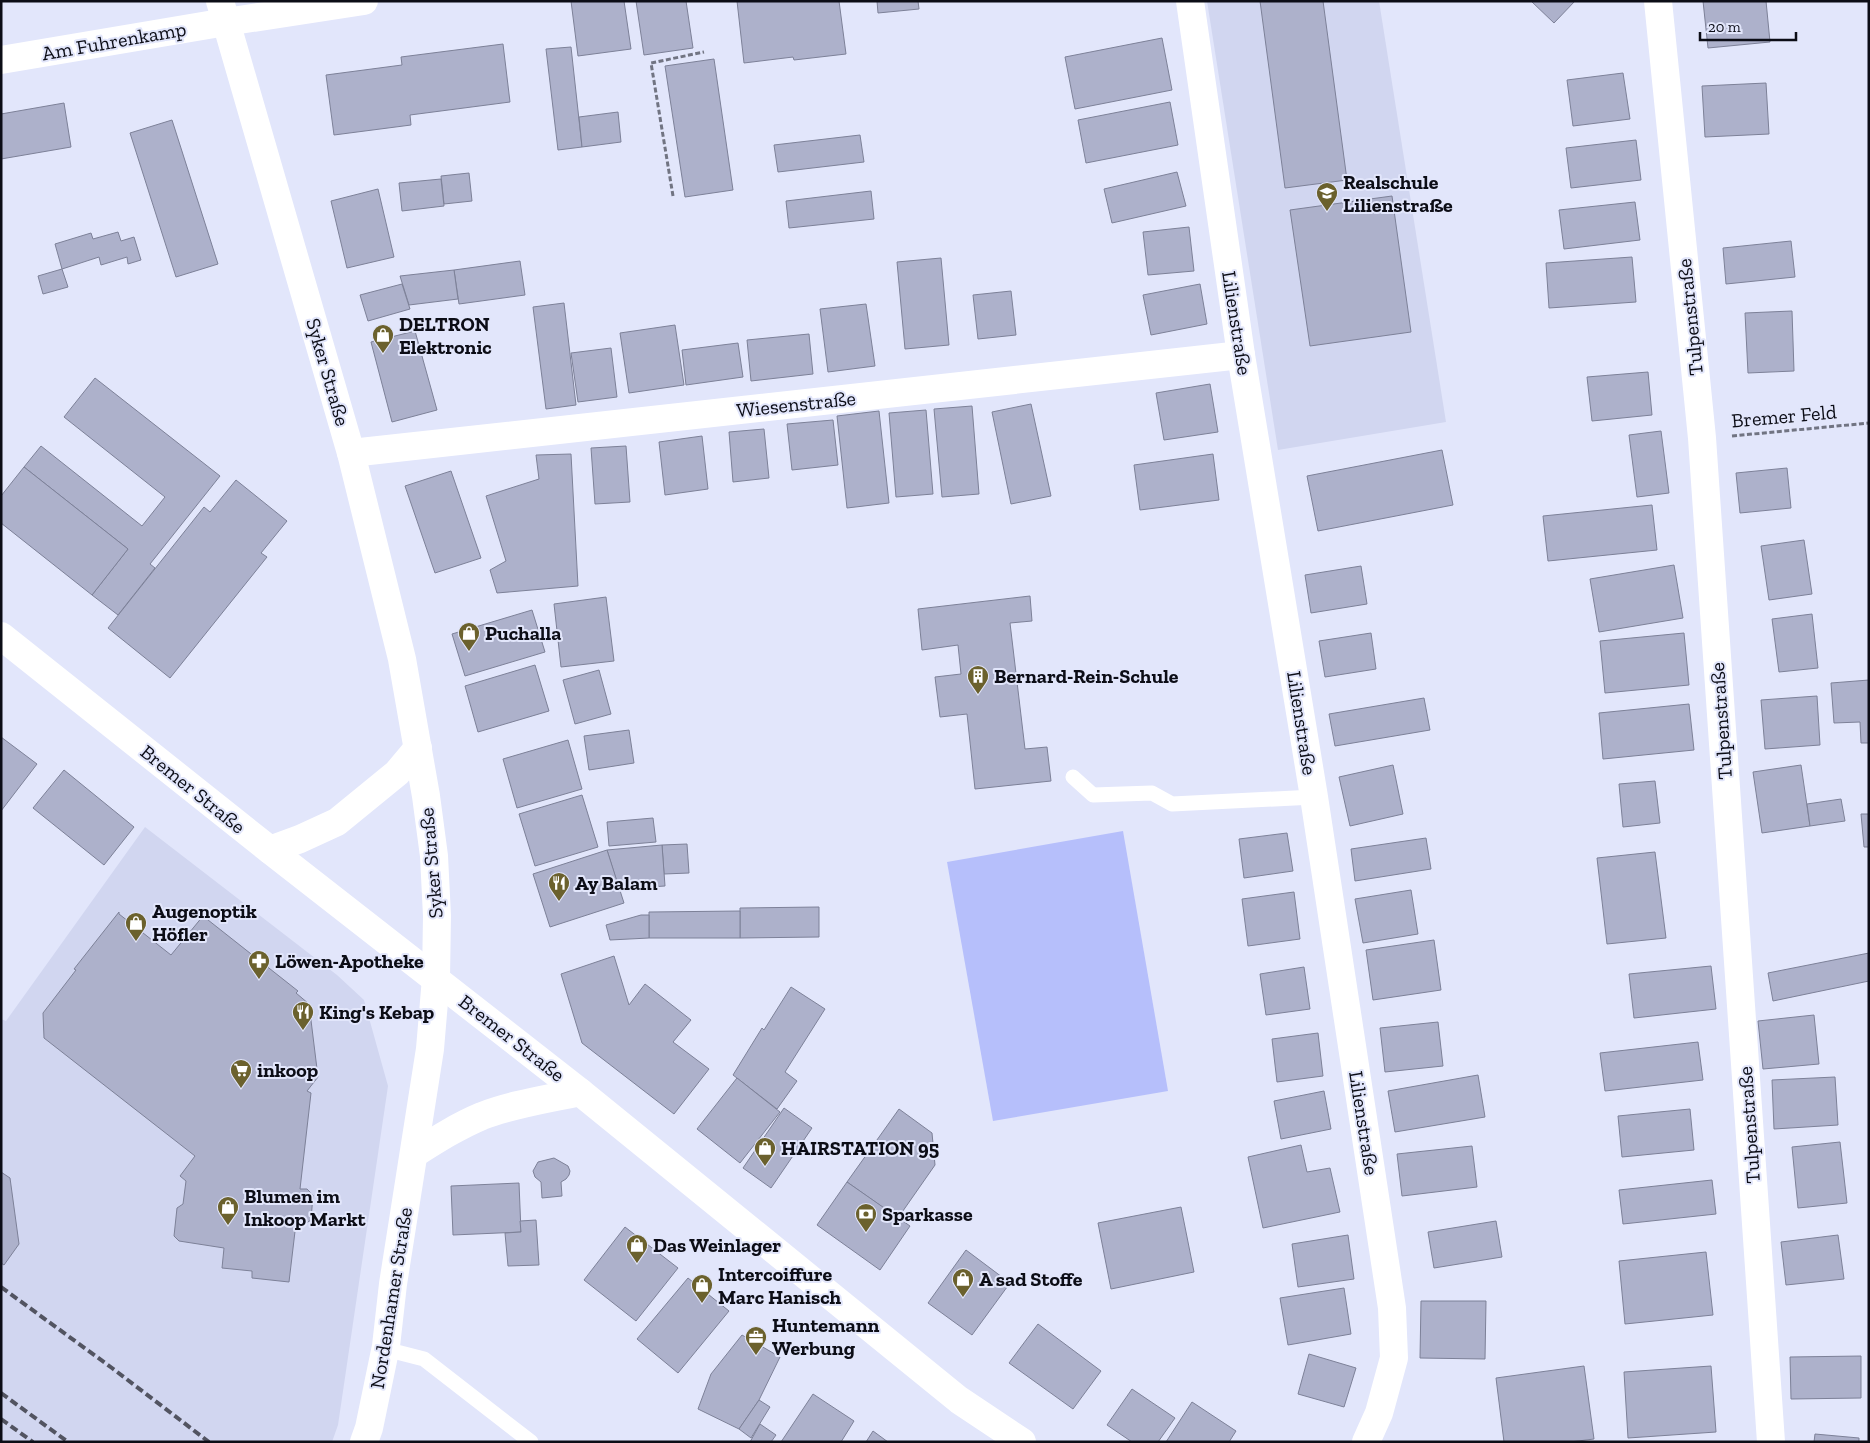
<svg xmlns="http://www.w3.org/2000/svg" width="1870" height="1443" viewBox="0 0 1870 1443" font-family="'Zilla Slab',serif">
<style>
.built{fill:#d1d6f0}
.green{fill:#b6bffb}
.building{fill:#adb1cb;stroke:#7d8198}
.lines{fill:none;stroke-linecap:round;stroke-linejoin:round}
.path{stroke:#717482;stroke-width:3;stroke-dasharray:5 2.5;stroke-linecap:butt}
.service{stroke:#fff;stroke-width:15}
.minor{stroke:#fff;stroke-width:28}
.tertiary{stroke:#fff;stroke-width:28}
.secondary{stroke:#fff;stroke-width:28}
.rail{stroke:#525461;stroke-width:4;stroke-dasharray:8 4;stroke-linecap:butt}
.labels{text-anchor:middle;dominant-baseline:central;stroke-width:4;stroke-linejoin:round;paint-order:stroke}
.street-label{font-size:20px;fill:#0c0d16;stroke:#e2e6fb}
.poi-label{font-size:20px;font-weight:bold;fill:#0c0d16;stroke:#e2e6fb;text-anchor:start}
</style>
<rect width="100%" height="100%" fill="#e2e6fb"/>
<g class="built">
<polygon points="1207,1 1379,1 1446,422 1278,450"/>
<polygon points="145,827 337,975 364,1000 388,1086 338,1425 332,1442 1,1442 1,1019 6,1021"/>
</g>
<polygon class="green" points="1123,831 1168,1091 993,1121 947,862"/>
<g class="building">
<polygon points="571,1 624,1 631,49 578,56"/>
<polygon points="636,1 686,1 693,48 644,55"/>
<polygon points="737,1 839,1 846,54 794,60 793,57 744,63"/>
<polygon points="877,1 918,1 919,9 878,13"/>
<polygon points="1260,1 1323,1 1347,180 1285,188"/>
<polygon points="1531,1 1575,1 1554,23"/>
<polygon points="1703,1 1766,1 1770,42 1708,48"/>
<polygon points="1162,38 1172,90 1075,109 1065,57"/>
<polygon points="503,44 510,102 410,115 411,125 334,135 326,75 402,65 401,57"/>
<polygon points="571,47 582,147 558,150 546,49"/>
<polygon points="714,59 733,190 685,197 665,66"/>
<polygon points="1623,73 1630,119 1573,126 1567,80"/>
<polygon points="1766,83 1769,134 1705,137 1702,86"/>
<polygon points="1170,102 1178,145 1086,163 1078,120"/>
<polygon points="64,103 71,147 1,159 1,114"/>
<polygon points="618,112 621,142 582,147 579,117"/>
<polygon points="172,120 218,264 176,277 130,133"/>
<polygon points="860,135 864,162 778,172 774,145"/>
<polygon points="1636,140 1641,180 1571,188 1566,148"/>
<polygon points="1177,172 1186,206 1112,223 1104,189"/>
<polygon points="469,173 472,201 444,204 441,176"/>
<polygon points="441,179 444,206 402,211 399,183"/>
<polygon points="378,189 394,257 347,268 331,201"/>
<polygon points="871,191 874,219 789,228 786,201"/>
<polygon points="1392,196 1411,332 1310,346 1290,210"/>
<polygon points="1635,202 1640,240 1564,249 1559,210"/>
<polygon points="1189,227 1194,271 1148,275 1143,232"/>
<polygon points="118,232 121,241 134,237 141,260 128,264 127,257 101,265 99,257 62,269 55,244 91,233 93,239"/>
<polygon points="1791,241 1795,277 1726,284 1723,248"/>
<polygon points="1632,257 1636,302 1549,308 1546,263"/>
<polygon points="941,258 949,345 905,349 897,262"/>
<polygon points="520,261 525,295 459,304 454,270"/>
<polygon points="62,269 68,287 43,294 38,276"/>
<polygon points="454,270 458,299 409,305 400,276"/>
<polygon points="402,284 410,309 368,321 360,295"/>
<polygon points="1200,284 1207,324 1151,335 1143,295"/>
<polygon points="1011,291 1016,335 978,339 973,295"/>
<polygon points="564,303 576,405 546,409 533,307"/>
<polygon points="866,304 875,366 828,372 820,309"/>
<polygon points="1792,311 1794,371 1748,373 1745,313"/>
<polygon points="675,325 684,385 629,393 620,333"/>
<polygon points="415,331 437,410 392,422 371,342"/>
<polygon points="809,334 813,374 751,381 747,340"/>
<polygon points="738,343 743,377 686,385 682,350"/>
<polygon points="611,348 617,397 578,402 571,353"/>
<polygon points="1648,372 1652,415 1592,421 1587,377"/>
<polygon points="95,378 220,476 150,564 155,568 118,615 92,595 128,549 24,467 41,446 142,526 165,497 64,417"/>
<polygon points="1210,384 1218,432 1164,440 1156,393"/>
<polygon points="1031,404 1051,496 1011,504 992,412"/>
<polygon points="972,406 979,494 942,497 934,409"/>
<polygon points="926,410 933,494 896,497 889,413"/>
<polygon points="879,411 889,503 847,508 837,416"/>
<polygon points="833,420 838,465 792,470 787,424"/>
<polygon points="764,429 769,478 733,482 729,432"/>
<polygon points="1661,431 1669,493 1637,497 1629,435"/>
<polygon points="702,436 708,489 665,495 659,442"/>
<polygon points="626,446 630,502 595,504 591,448"/>
<polygon points="1442,450 1453,505 1318,531 1307,476"/>
<polygon points="571,454 578,586 497,593 490,570 506,561 486,496 539,479 536,455"/>
<polygon points="1213,454 1219,500 1140,510 1134,465"/>
<polygon points="24,467 128,549 92,595 1,523 1,496"/>
<polygon points="1787,468 1791,508 1740,513 1736,473"/>
<polygon points="451,471 481,558 435,573 405,486"/>
<polygon points="236,480 287,521 261,553 267,557 170,678 108,628 204,507 210,512"/>
<polygon points="1652,505 1657,550 1548,561 1543,516"/>
<polygon points="1804,540 1812,594 1769,600 1761,546"/>
<polygon points="1674,565 1683,618 1599,632 1590,579"/>
<polygon points="1361,566 1367,604 1311,613 1305,575"/>
<polygon points="1030,596 1032,621 1010,623 1025,749 1047,747 1051,781 975,789 967,714 940,717 935,677 961,674 958,645 922,650 918,609"/>
<polygon points="606,597 614,661 561,667 554,604"/>
<polygon points="532,610 545,652 465,676 452,634"/>
<polygon points="1812,614 1818,668 1779,672 1772,619"/>
<polygon points="1371,633 1376,669 1325,677 1319,641"/>
<polygon points="1684,633 1689,685 1605,693 1600,641"/>
<polygon points="535,665 549,711 478,732 465,686"/>
<polygon points="599,670 611,714 575,724 563,680"/>
<polygon points="1869,680 1869,743 1861,743 1860,722 1834,723 1831,683"/>
<polygon points="1817,696 1820,745 1765,749 1761,700"/>
<polygon points="1424,698 1430,730 1335,746 1329,714"/>
<polygon points="1689,704 1694,750 1603,759 1599,713"/>
<polygon points="629,730 634,763 589,770 584,736"/>
<polygon points="1,737 37,764 1,811"/>
<polygon points="568,740 582,789 517,808 503,759"/>
<polygon points="1393,765 1403,814 1350,826 1339,777"/>
<polygon points="1801,765 1810,826 1762,833 1753,772"/>
<polygon points="64,770 134,827 104,865 33,808"/>
<polygon points="1655,781 1660,823 1623,827 1619,784"/>
<polygon points="582,795 598,847 535,866 519,814"/>
<polygon points="1841,799 1845,821 1810,826 1807,804"/>
<polygon points="1861,814 1869,814 1869,847 1864,847"/>
<polygon points="653,818 656,842 609,846 607,822"/>
<polygon points="1287,833 1293,871 1244,878 1239,839"/>
<polygon points="1426,838 1431,869 1355,881 1351,849"/>
<polygon points="687,844 689,873 664,874 662,845"/>
<polygon points="662,845 665,886 619,889 607,850"/>
<polygon points="607,850 624,903 550,927 533,874"/>
<polygon points="1655,852 1666,938 1607,944 1597,858"/>
<polygon points="1411,890 1418,934 1363,943 1355,899"/>
<polygon points="1294,892 1300,939 1248,946 1242,899"/>
<polygon points="819,907 819,937 740,938 740,908"/>
<polygon points="740,911 740,938 649,938 649,912"/>
<polygon points="119,912 119,914 171,955 203,916 298,991 296,993 309,1004 318,1077 307,1091 311,1093 300,1189 307,1189 313,1195 311,1220 303,1225 296,1223 289,1282 252,1278 252,1271 222,1268 224,1248 179,1241 174,1236 177,1208 183,1204 186,1181 180,1176 195,1156 44,1038 43,1013 76,970 74,969"/>
<polygon points="641,915 649,915 649,938 610,940 606,925"/>
<polygon points="1434,940 1441,990 1373,1000 1366,950"/>
<polygon points="1869,953 1869,981 1773,1001 1768,973"/>
<polygon points="614,956 629,1005 645,984 691,1020 673,1042 709,1069 674,1114 582,1043 561,974"/>
<polygon points="1711,966 1716,1009 1634,1018 1629,974"/>
<polygon points="1304,967 1310,1009 1266,1015 1260,974"/>
<polygon points="791,987 825,1009 785,1072 797,1081 777,1109 733,1075 762,1028 764,1030"/>
<polygon points="1814,1015 1819,1064 1763,1069 1758,1021"/>
<polygon points="1438,1022 1443,1066 1385,1072 1380,1028"/>
<polygon points="1318,1033 1323,1076 1277,1082 1272,1039"/>
<polygon points="1698,1042 1703,1080 1605,1091 1600,1053"/>
<polygon points="1478,1075 1485,1117 1395,1132 1388,1091"/>
<polygon points="1835,1077 1838,1125 1774,1129 1772,1080"/>
<polygon points="737,1078 780,1112 740,1163 697,1129"/>
<polygon points="1324,1091 1331,1129 1281,1139 1274,1101"/>
<polygon points="784,1108 812,1128 771,1188 743,1168"/>
<polygon points="899,1109 932,1133 935,1165 898,1218 847,1182"/>
<polygon points="1690,1109 1694,1150 1622,1157 1618,1116"/>
<polygon points="1840,1142 1847,1203 1798,1208 1792,1147"/>
<polygon points="1301,1145 1307,1172 1330,1168 1340,1212 1263,1228 1248,1157"/>
<polygon points="1472,1146 1477,1187 1402,1196 1397,1154"/>
<polygon points="554,1158 568,1166 570,1171 569,1175 566,1179 561,1182 562,1196 542,1198 541,1182 535,1177 533,1171 538,1162"/>
<polygon points="1,1172 10,1178 19,1244 4,1265 1,1263"/>
<polygon points="1712,1180 1716,1214 1623,1224 1619,1190"/>
<polygon points="847,1182 910,1226 880,1270 817,1225"/>
<polygon points="519,1183 521,1232 453,1235 451,1186"/>
<polygon points="1181,1207 1194,1272 1111,1289 1098,1223"/>
<polygon points="536,1220 539,1265 508,1266 505,1233 521,1232 520,1221"/>
<polygon points="1496,1221 1502,1257 1434,1268 1428,1232"/>
<polygon points="625,1227 678,1268 636,1321 584,1280"/>
<polygon points="1348,1235 1354,1279 1298,1287 1292,1244"/>
<polygon points="1838,1235 1844,1279 1786,1285 1781,1242"/>
<polygon points="966,1250 1010,1283 972,1335 928,1303"/>
<polygon points="1706,1252 1713,1315 1625,1324 1619,1261"/>
<polygon points="688,1278 729,1311 678,1373 637,1339"/>
<polygon points="1344,1288 1351,1334 1288,1345 1280,1298"/>
<polygon points="1421,1301 1486,1301 1485,1359 1420,1358"/>
<polygon points="1038,1324 1101,1371 1073,1409 1009,1363"/>
<polygon points="742,1335 780,1357 759,1400 739,1429 698,1409 711,1374"/>
<polygon points="1309,1354 1356,1368 1344,1407 1298,1394"/>
<polygon points="1861,1356 1861,1398 1791,1399 1790,1357"/>
<polygon points="1584,1366 1594,1439 1570,1442 1504,1442 1496,1378"/>
<polygon points="1711,1366 1716,1432 1628,1438 1624,1372"/>
<polygon points="1132,1389 1175,1418 1158,1442 1132,1442 1107,1425"/>
<polygon points="813,1394 854,1421 841,1442 781,1442"/>
<polygon points="759,1400 770,1407 751,1438 739,1429"/>
<polygon points="1192,1402 1236,1431 1229,1442 1166,1442"/>
<polygon points="760,1424 776,1435 771,1442 750,1442"/>
<polygon points="873,1431 888,1442 866,1442"/>
<polygon points="1815,1434 1859,1438 1859,1442 1814,1442"/>
</g>
<g class="lines">
<g class="path">
<polyline points="673,196 651,63 704,52"/>
<polyline points="1732,436 1869,423"/>
</g>
<g class="service">
<polyline points="1073,777 1093,795 1152,793 1172,804 1314,797"/>
<polyline points="385,1349 424,1359 531,1442"/>
</g>
<g class="minor">
<polyline points="1190,1 1241,355 1314,797 1392,1308 1394,1358 1379,1413 1366,1442"/>
<polyline points="1658,1 1702,438 1771,1442"/>
<polyline points="351,453 1241,355"/>
</g>
<g class="tertiary">
<path d="M414,1154C436,1140 458,1126 482,1116C513,1104 548,1099 580,1092"/>
<polyline points="364,1442 369,1428 386,1346 393,1284 430,1049 436,978"/>
</g>
<g class="secondary">
<polyline points="220,1 351,453 402,659 426,796 434,856 437,916 436,978"/>
<polyline points="1,60 226,22 364,1"/>
<polyline points="1,636 270,850 580,1092 959,1400 1022,1442"/>
<polyline points="270,850 300,839 337,822 397,773 418,748"/>
</g>
<g class="rail">
<polyline points="1,1287 112,1368 209,1442"/>
<polyline points="1,1393 68,1442"/>
<polyline points="1,1419 33,1442"/>
</g>
</g>
<defs>
<g id="school-pin" transform="scale(1.125)"><path d="M0 17L-7.5 6A9.5 9.5 0 1 1 7.5 6Z" fill="#6b612d" stroke="#e2e6fb"/><path d="M0-5L7-2L0 1L-7-2ZM-4 1L0 2.5L4 1V4Q0 6-4 4Z" fill="#fff"/></g>
<g id="shop-pin" transform="scale(1.125)"><path d="M0 17L-7.5 6A9.5 9.5 0 1 1 7.5 6Z" fill="#6b612d" stroke="#e2e6fb"/><path d="M-5-2.5h2.3a2.7 3.5 0 0 1 5.4 0H5L5.5 6h-11ZM-1.5-2.5h3a1.5 2.3 0 0 0-3 0Z" fill="#fff"/></g>
<g id="building-pin" transform="scale(1.125)"><path d="M0 17L-7.5 6A9.5 9.5 0 1 1 7.5 6Z" fill="#6b612d" stroke="#e2e6fb"/><path d="M-4-6H4V6H1V3H-1V6H-4ZM-2.5-4.3h1.7v1.8h-1.7ZM.8-4.3h1.7v1.8H.8ZM-2.5-1h1.7V.8h-1.7ZM.8-1h1.7V.8H.8Z" fill="#fff"/></g>
<g id="restaurant-pin" transform="scale(1.125)"><path d="M0 17L-7.5 6A9.5 9.5 0 1 1 7.5 6Z" fill="#6b612d" stroke="#e2e6fb"/><path d="M-5-6h1v4h1v-4h1v4h1v-4h1v5L-1.5 .5V6h-2V.5L-5-1ZM5-6V6H3V1.5H1.5Q1.5-4 5-6Z" fill="#fff"/></g>
<g id="pharmacy-pin" transform="scale(1.125)"><path d="M0 17L-7.5 6A9.5 9.5 0 1 1 7.5 6Z" fill="#6b612d" stroke="#e2e6fb"/><path d="M-2-6h4v4h4v4h-4v4h-4v-4h-4v-4h4Z" fill="#fff"/></g>
<g id="supermarket-pin" transform="scale(1.125)"><path d="M0 17L-7.5 6A9.5 9.5 0 1 1 7.5 6Z" fill="#6b612d" stroke="#e2e6fb"/><path d="M-6-5.5h2.5l.6 2H6L4.5 2H-2.5L-4.4-4H-6ZM-1.5 3.2a1.3 1.3 0 1 0 .1 0ZM3 3.2a1.3 1.3 0 1 0 .1 0Z" fill="#fff"/></g>
<g id="bank-pin" transform="scale(1.125)"><path d="M0 17L-7.5 6A9.5 9.5 0 1 1 7.5 6Z" fill="#6b612d" stroke="#e2e6fb"/><path d="M-6-4H6V4H-6ZM0-2.3a2.3 2.3 0 1 0 0 4.6a2.3 2.3 0 1 0 0-4.6Z" fill="#fff"/></g>
<g id="office-pin" transform="scale(1.125)"><path d="M0 17L-7.5 6A9.5 9.5 0 1 1 7.5 6Z" fill="#6b612d" stroke="#e2e6fb"/><path d="M-6-3h4V-5.5h4V-3h4V5H-6ZM-1-4.5V-3h2v-1.5ZM-6 0V1H6V0Z" fill="#fff"/></g>
</defs>
<g fill-rule="evenodd">
<use href="#school-pin" x="1327" y="193"/>
<use href="#shop-pin" x="383" y="335"/>
<use href="#shop-pin" x="469" y="633"/>
<use href="#building-pin" x="978" y="676"/>
<use href="#restaurant-pin" x="559" y="883"/>
<use href="#shop-pin" x="136" y="923"/>
<use href="#pharmacy-pin" x="259" y="961"/>
<use href="#restaurant-pin" x="303" y="1012"/>
<use href="#supermarket-pin" x="241" y="1070"/>
<use href="#shop-pin" x="765" y="1148"/>
<use href="#shop-pin" x="228" y="1207"/>
<use href="#bank-pin" x="866" y="1214"/>
<use href="#shop-pin" x="637" y="1245"/>
<use href="#shop-pin" x="963" y="1279"/>
<use href="#shop-pin" x="702" y="1285"/>
<use href="#office-pin" x="756" y="1337"/>
</g>
<g class="labels">
<g class="street-label">
<text transform="translate(114 41) rotate(-10)">Am Fuhrenkamp</text>
<text transform="translate(1690 317) rotate(-96)">Tulpenstraße</text>
<text transform="translate(1237 323) rotate(81)">Lilienstraße</text>
<text transform="translate(328 372) rotate(74)">Syker Straße</text>
<text transform="translate(796 404) rotate(-6)">Wiesenstraße</text>
<text transform="translate(1784 416) rotate(-5)">Bremer Feld</text>
<text transform="translate(1721 721) rotate(-94)">Tulpenstraße</text>
<text transform="translate(1302 723) rotate(81)">Lilienstraße</text>
<text transform="translate(193 789) rotate(39)">Bremer Straße</text>
<text transform="translate(431 863) rotate(-95)">Syker Straße</text>
<text transform="translate(512 1038) rotate(38)">Bremer Straße</text>
<text transform="translate(1364 1123) rotate(81)">Lilienstraße</text>
<text transform="translate(1749 1125) rotate(-94)">Tulpenstraße</text>
<text transform="translate(391 1298) rotate(-81)">Nordenhamer Straße</text>
</g>
<g class="poi-label">
<text x="1343" y="182">Realschule<tspan x="1343" dy="23">Lilienstraße</tspan></text>
<text x="399" y="324">DELTRON<tspan x="399" dy="23">Elektronic</tspan></text>
<text x="485" y="633">Puchalla</text>
<text x="994" y="676">Bernard-Rein-Schule</text>
<text x="575" y="883">Ay Balam</text>
<text x="152" y="911">Augenoptik<tspan x="152" dy="23">Höfler</tspan></text>
<text x="275" y="961">Löwen-Apotheke</text>
<text x="319" y="1012">King's Kebap</text>
<text x="257" y="1070">inkoop</text>
<text x="781" y="1148">HAIRSTATION 95</text>
<text x="244" y="1196">Blumen im<tspan x="244" dy="23">Inkoop Markt</tspan></text>
<text x="882" y="1214">Sparkasse</text>
<text x="653" y="1245">Das Weinlager</text>
<text x="718" y="1274">Intercoiffure<tspan x="718" dy="23">Marc Hanisch</tspan></text>
<text x="979" y="1279">A sad Stoffe</text>
<text x="772" y="1325">Huntemann<tspan x="772" dy="23">Werbung</tspan></text>
</g>
</g>
<rect width="1870" height="1443" fill="none" stroke="#0c0d16" stroke-width="5"/>
<path d="M1700 32v8h96v-8" fill="none" stroke="#0c0d16" stroke-width="2.5"/>
<text x="1708" y="32" font-size="15" fill="#0c0d16" stroke="#e2e6fb" stroke-width="4" paint-order="stroke">20 m</text>
</svg>
